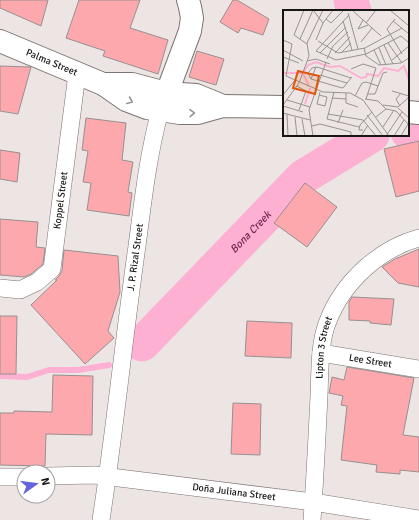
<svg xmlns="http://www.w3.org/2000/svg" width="419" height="520" viewBox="0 0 419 520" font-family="Signika,sans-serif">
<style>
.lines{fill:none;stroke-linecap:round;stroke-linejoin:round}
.stream{stroke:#fdb0d2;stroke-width:6}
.river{stroke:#fdb0d2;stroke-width:35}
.building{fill:#fca8ad;stroke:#979090}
.minor-casing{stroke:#7b7472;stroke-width:18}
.tertiary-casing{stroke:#7b7472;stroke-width:24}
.minor{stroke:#fff;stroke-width:17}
.tertiary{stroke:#fff;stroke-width:22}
.oneway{stroke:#979696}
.labels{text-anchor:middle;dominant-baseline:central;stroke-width:4;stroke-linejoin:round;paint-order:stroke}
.street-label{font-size:10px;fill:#181615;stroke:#fff}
.water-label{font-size:11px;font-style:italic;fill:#7c2554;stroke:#fff}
.inset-river{fill:none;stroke:#fdb0d2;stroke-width:2}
.inset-road{fill:none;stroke:#989291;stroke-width:1}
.view{fill:#de560c;fill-opacity:0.15;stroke:#de560c;stroke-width:2}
.inset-edge{fill:none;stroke:#181615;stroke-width:2}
</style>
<rect width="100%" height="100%" fill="#ede5e3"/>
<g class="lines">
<polyline class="stream" points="0,376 27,377 49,370 78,370 109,365"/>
<g class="river">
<polyline points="351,0 354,11"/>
<polyline points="408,132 419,134"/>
<path id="s1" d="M142,344L303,177L372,135"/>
</g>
</g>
<g class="building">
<polygon points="0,0 48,0 41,26 0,8"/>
<polygon points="79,0 140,0 130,28 168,40 158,74 103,56 105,51 66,38"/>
<polygon points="233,0 237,0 269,19 263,35 241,28 238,33 220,22"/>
<polygon points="197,51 224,59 216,85 189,77"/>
<polygon points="0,66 31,67 18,114 0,111"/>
<polygon points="86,118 126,123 122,160 133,162 128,192 132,193 129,216 87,210 91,183 83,182 88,151 82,150"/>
<polygon points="419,141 419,191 396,197 384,149"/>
<polygon points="0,150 20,153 17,182 0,179"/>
<polygon points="305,183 337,207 307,247 274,223"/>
<polygon points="0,219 38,222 36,247 45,248 43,264 31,274 24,277 0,275"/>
<polygon points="419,249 419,287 398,283 382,267 395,259"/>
<polygon points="64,250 118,256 120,292 108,331 114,338 85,364 31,305 57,280 55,280 59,276 62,271"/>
<polygon points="352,297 394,299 391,325 370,323 370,321 349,320 349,302"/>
<polygon points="0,316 17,316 16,374 0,374"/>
<polygon points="247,321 292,323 291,358 245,356"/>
<polygon points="347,367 414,378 403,435 419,437 419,472 400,470 400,474 376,472 377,465 341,460 347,406 341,405 343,396 329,393 332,377 344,380"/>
<polygon points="53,375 93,376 92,435 46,434 45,466 0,465 0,413 14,413 14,411 52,412"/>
<polygon points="233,403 261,404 260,455 231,454"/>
</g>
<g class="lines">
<g class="minor-casing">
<g id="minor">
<path id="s2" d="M0,288L20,290L37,282L52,269L77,74"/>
<path id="s3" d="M321,353L419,369"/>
<path id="s4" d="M48,476L95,475L313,502L419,519"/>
<polyline points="0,477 24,477"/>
<path id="s5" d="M101,520C115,429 124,337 137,246C143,201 148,155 160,111"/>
<path id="s6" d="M312,520C315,479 317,437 319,396C320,373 319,342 328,321C343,282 379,249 419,238"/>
</g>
</g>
<g class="tertiary-casing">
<g id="tertiary">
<path id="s7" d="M0,41L103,84L126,100L147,108L180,113H198L223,106L284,107"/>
<polyline points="103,84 132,84 166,93 196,95 223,106"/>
<polyline points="162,106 190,31 192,18 190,7 188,0"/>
<polyline points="408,112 419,113"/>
</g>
</g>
<use href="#minor" class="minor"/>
<use href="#tertiary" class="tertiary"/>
</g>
<defs><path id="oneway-chevron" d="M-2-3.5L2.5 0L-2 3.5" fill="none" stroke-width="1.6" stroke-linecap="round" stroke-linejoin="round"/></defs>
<g class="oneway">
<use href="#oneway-chevron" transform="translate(130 101) rotate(23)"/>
<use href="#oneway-chevron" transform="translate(192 113) rotate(-3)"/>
</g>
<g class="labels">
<g class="street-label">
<text stroke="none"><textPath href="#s7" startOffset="56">Palma Street</textPath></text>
<text stroke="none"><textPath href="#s2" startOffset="128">Koppel Street</textPath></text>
<text stroke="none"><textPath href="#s5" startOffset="265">J. P. Rizal Street</textPath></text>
<text stroke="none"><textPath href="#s6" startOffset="173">Lipton 3 Street</textPath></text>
<text stroke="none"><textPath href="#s3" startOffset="50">Lee Street</textPath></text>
<text stroke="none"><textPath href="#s4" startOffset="187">Doña Juliana Street</textPath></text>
</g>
<g class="water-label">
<text stroke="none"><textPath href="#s1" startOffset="156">Bona Creek</textPath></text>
</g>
</g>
<g transform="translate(283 10)">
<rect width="126" height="126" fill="#ede5e3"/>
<path class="inset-river" d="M0,63H20M26,76L20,63L25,55L33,52L47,57L57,56L78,68L83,67L84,64L95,66L101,58L115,61L121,56L126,70M22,94L27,78"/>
<path class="inset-road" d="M21,0L11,25L24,34M30,0L40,13M69,0L98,26M107,0L126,16M65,3L75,39M66,5L33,41L53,50L83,44L118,26L126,33M43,9L48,13L61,0M112,9L104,19L119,44M80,10L75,19L85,15M60,11L69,40M110,11L126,24M83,13L93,0M17,29L30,0M0,30L9,34L3,66L40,82L67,83L80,90L106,126M33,30L40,13L50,0M35,31L55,43L82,38L119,18M78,32L89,18M105,33L119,53M101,35L110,54M81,38L83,46L96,55L118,53L126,48M96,38L103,55M0,40L20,51M91,40L98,55M59,42L68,33M37,43L63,17M52,43L67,27M0,47L16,53M44,49L50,36L65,22M109,50L126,36M24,51L33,49L47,54M68,59L80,54L93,58L83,89M37,65L64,73M68,68L34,57L29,58L25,63L28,69L59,78L61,77L64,73L68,68L69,67M28,69L33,57M16,73L26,46L24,33L40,0M79,73L83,72L95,76M14,76L23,81L16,100M109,81L126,86M51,82L44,109L76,117M63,83V93L75,97M85,84H92L100,63L104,62M0,85L12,70M36,85L44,87L42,96L34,94L37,82M72,86L79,73M49,88L63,89M82,89L95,91L103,99L113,101L126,115M4,90L27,97M0,95L16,73M100,95L115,97L126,87M0,96L20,102M117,96L113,89L118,83M115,98L126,108M0,103L27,110M4,104L5,126M45,104L80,110L93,126M84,105L100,126M12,107L14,126M93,107L103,99M19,109L22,126M55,113L60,100M29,116L37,114L68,122V126M100,117L111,100M80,120H76L77,115L89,102M30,126L26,100L43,52M78,126L85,115M103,126L119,102M111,126L121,110M118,126L125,114"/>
<path class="view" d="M15,61L36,66L32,84L10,78Z"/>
<rect width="126" height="126" class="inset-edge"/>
</g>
<g transform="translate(36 484) rotate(76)"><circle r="19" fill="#ffffff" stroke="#a3a2a1"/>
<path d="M0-3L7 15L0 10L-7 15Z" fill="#6465de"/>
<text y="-6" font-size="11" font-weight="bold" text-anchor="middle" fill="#181615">N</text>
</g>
</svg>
